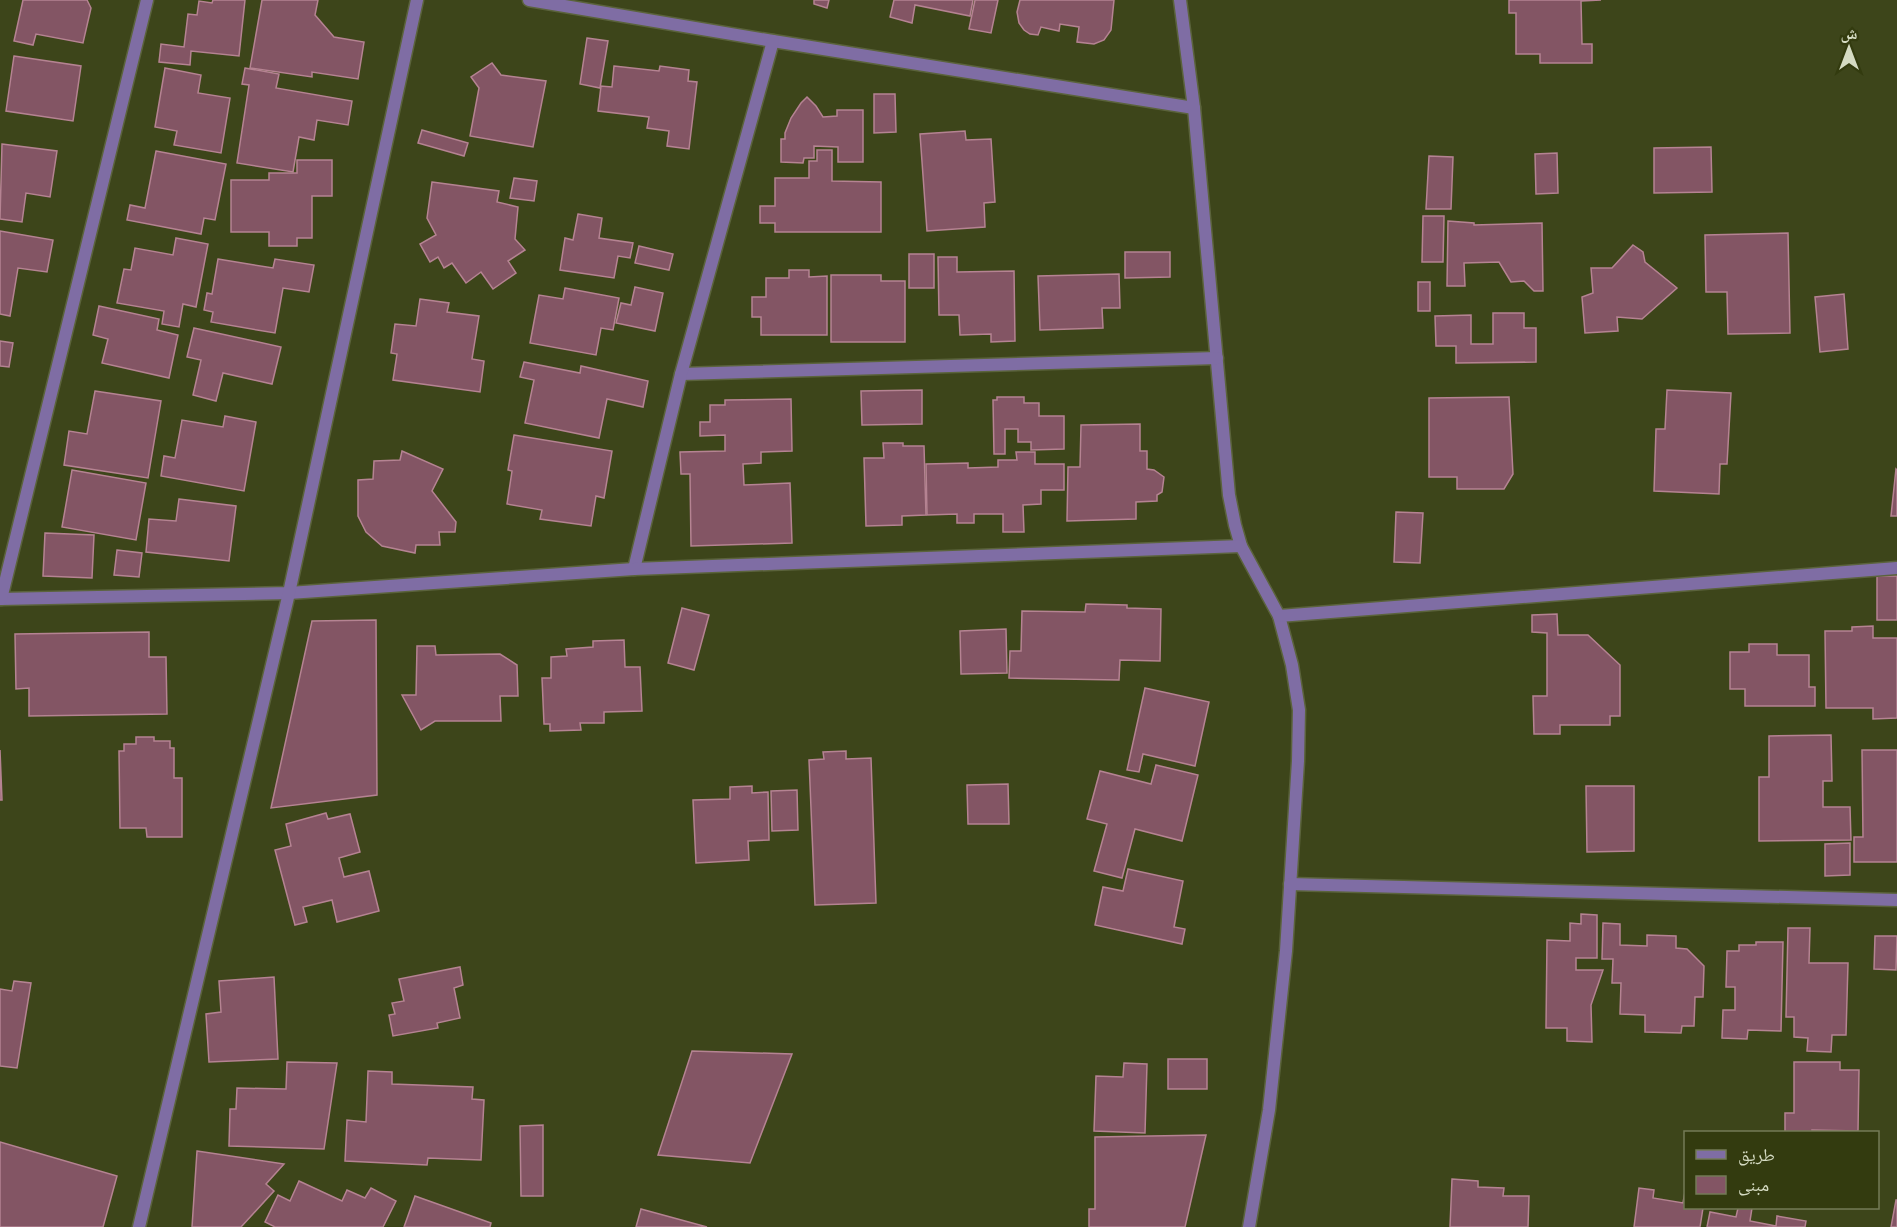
<svg xmlns="http://www.w3.org/2000/svg" width="1897" height="1227" viewBox="0 0 1897 1227" font-family="'Public Sans','Noto Naskh Arabic',sans-serif">
<style>
.building{fill:#835564;stroke:#b58392;stroke-width:1.5}
.lines{fill:none;stroke-linecap:round;stroke-linejoin:round}
.minor-casing{stroke:#5b633c;stroke-width:15}
.minor{stroke:#7f6da4;stroke-width:12}
</style>
<rect width="100%" height="100%" fill="#3d451a"/>
<g class="building">
<polygon points="23,0 87,0 91,8 83,43 36,34 33,45 14,41"/>
<polygon points="213,0 245,0 239,56 191,51 190,65 159,62 161,44 184,47 188,14 197,15 199,1 212,3"/>
<polygon points="262,0 318,0 315,15 334,37 364,42 358,79 312,72 312,77 250,68"/>
<polygon points="814,0 829,0 827,8 814,4"/>
<polygon points="894,0 973,0 970,16 915,5 912,23 890,17"/>
<polygon points="975,0 998,0 991,33 969,29"/>
<polygon points="1020,0 1114,0 1111,30 1104,40 1094,44 1077,42 1079,27 1060,24 1059,31 1041,27 1038,35 1030,34 1024,30 1019,23 1017,12"/>
<polygon points="1509,0 1601,0 1581,1 1582,44 1592,44 1592,63 1540,63 1540,54 1516,54 1516,13 1509,13"/>
<polygon points="587,38 608,41 600,88 580,84"/>
<polygon points="14,56 81,66 73,121 6,111"/>
<polygon points="492,63 501,75 546,81 533,147 470,136 479,88 471,77"/>
<polygon points="614,66 659,71 660,66 689,70 688,81 697,82 689,149 667,146 669,131 647,128 649,117 598,111 601,86 612,87"/>
<polygon points="165,68 201,75 198,93 230,98 221,153 174,145 177,131 155,127"/>
<polygon points="245,68 279,74 276,88 352,101 348,125 317,120 314,140 299,137 293,172 237,163 249,85 242,84"/>
<polygon points="874,94 895,94 896,132 874,133"/>
<polygon points="807,97 816,106 823,117 837,116 837,110 863,110 863,162 838,162 838,147 814,146 814,158 804,158 803,163 781,162 781,139 785,139 785,133 791,118 801,103"/>
<polygon points="422,130 468,143 464,156 418,143"/>
<polygon points="965,131 966,140 991,139 995,202 984,203 985,227 927,231 920,134"/>
<polygon points="2,144 57,151 50,197 26,193 22,222 0,219"/>
<polygon points="1711,147 1712,192 1654,193 1654,148"/>
<polygon points="817,150 832,150 832,181 881,182 881,232 775,232 775,223 760,223 760,206 775,206 775,178 809,178 809,161 817,161"/>
<polygon points="156,151 226,164 215,220 204,218 201,234 127,220 130,205 145,208"/>
<polygon points="1557,153 1558,193 1536,194 1535,154"/>
<polygon points="1429,156 1453,157 1451,209 1426,209"/>
<polygon points="297,160 332,160 332,196 312,196 312,238 297,238 297,246 269,246 269,232 231,232 231,180 269,180 269,173 297,173"/>
<polygon points="514,178 537,181 534,201 510,198"/>
<polygon points="432,182 499,191 497,202 518,207 515,239 525,250 508,261 516,273 493,289 481,272 466,283 452,263 444,268 438,257 430,262 420,244 436,235 427,218"/>
<polygon points="578,214 602,218 599,238 633,243 630,258 618,256 614,278 560,270 565,238 573,240"/>
<polygon points="1423,216 1444,216 1443,262 1422,262"/>
<polygon points="1448,221 1474,223 1474,225 1542,223 1543,291 1534,291 1524,281 1511,282 1499,262 1464,263 1465,286 1447,286"/>
<polygon points="0,231 53,240 47,272 18,268 10,316 0,314"/>
<polygon points="1788,233 1790,333 1728,334 1727,292 1706,292 1705,235"/>
<polygon points="176,238 208,244 196,307 183,304 179,327 162,324 164,311 117,303 124,269 131,270 135,248 173,255"/>
<polygon points="1633,245 1643,252 1645,262 1677,288 1642,319 1617,317 1618,331 1585,333 1582,297 1593,293 1591,268 1612,268"/>
<polygon points="639,246 673,254 669,270 635,263"/>
<polygon points="1125,252 1170,252 1170,277 1125,278"/>
<rect x="909" y="254" width="25" height="34"/>
<polygon points="938,257 957,257 957,272 1014,271 1015,341 991,342 991,334 960,335 959,315 939,315"/>
<polygon points="218,259 273,268 275,259 314,265 309,292 283,288 275,333 211,322 213,312 204,310 207,293 212,294"/>
<polygon points="789,270 809,270 809,277 827,276 827,335 761,335 761,317 752,317 752,297 766,297 766,278 789,278"/>
<polygon points="1119,274 1120,308 1102,308 1103,328 1040,330 1038,276"/>
<polygon points="831,275 881,275 881,281 905,281 905,342 831,342"/>
<rect x="1418" y="282" width="12" height="29"/>
<polygon points="635,287 663,293 655,331 616,323 621,303 631,305"/>
<polygon points="565,288 619,298 613,330 601,328 596,355 530,343 539,295 563,299"/>
<polygon points="1844,294 1848,349 1820,352 1815,297"/>
<polygon points="420,299 449,303 447,312 479,316 472,359 484,361 480,392 393,380 397,354 391,353 395,324 416,326"/>
<polygon points="99,306 159,319 157,330 178,335 169,378 102,363 108,339 93,335"/>
<polygon points="1493,313 1524,313 1524,328 1536,328 1536,362 1456,363 1456,346 1436,346 1435,316 1471,315 1471,344 1493,344"/>
<polygon points="194,328 281,347 272,384 223,373 216,401 193,395 201,360 187,357"/>
<polygon points="0,341 13,343 9,367 0,366"/>
<polygon points="524,362 580,373 581,366 648,381 643,407 607,399 599,438 525,423 534,380 520,377"/>
<polygon points="922,390 922,424 862,425 861,391"/>
<polygon points="1667,390 1731,393 1727,464 1720,464 1719,494 1654,491 1656,429 1665,429"/>
<polygon points="95,391 161,401 148,478 64,465 69,431 87,434"/>
<polygon points="997,397 1024,397 1024,403 1039,403 1039,416 1064,416 1064,449 1031,450 1031,442 1018,442 1018,429 1005,429 1005,454 994,454 993,400 997,400"/>
<polygon points="1509,397 1513,474 1504,489 1457,489 1457,477 1429,477 1429,398"/>
<polygon points="791,399 792,451 761,452 761,463 743,464 744,485 790,483 792,543 691,546 690,474 681,474 680,452 725,451 725,435 700,436 700,422 710,422 710,405 725,405 725,400"/>
<polygon points="225,416 256,422 244,491 161,476 164,456 175,458 182,420 223,427"/>
<polygon points="1140,424 1140,451 1147,451 1147,469 1154,470 1164,477 1162,492 1157,495 1157,501 1136,502 1136,519 1067,521 1068,467 1080,467 1081,425"/>
<polygon points="514,435 612,451 604,498 596,496 591,526 540,519 542,510 507,504 512,471 508,470"/>
<polygon points="883,443 903,443 903,446 924,446 926,515 902,516 902,525 866,526 864,458 884,458"/>
<polygon points="402,451 443,469 432,491 456,522 455,532 439,532 440,545 416,545 415,553 382,546 366,532 358,516 358,480 373,479 374,461 400,460"/>
<polygon points="1016,452 1035,452 1035,464 1064,464 1064,490 1041,490 1041,504 1023,505 1024,532 1003,532 1003,514 974,514 974,523 957,523 957,514 927,515 926,464 968,463 968,468 998,467 998,460 1017,460"/>
<polygon points="1896,469 1897,470 1897,516 1891,516"/>
<polygon points="72,470 146,483 136,540 62,527"/>
<polygon points="179,499 236,506 229,561 146,552 149,519 176,521"/>
<polygon points="1396,512 1423,513 1420,563 1394,562"/>
<polygon points="45,533 94,535 92,578 43,576"/>
<polygon points="117,550 142,553 139,577 114,575"/>
<rect x="1877" y="576" width="20" height="44"/>
<polygon points="1086,604 1127,605 1127,608 1161,609 1160,661 1120,660 1119,680 1009,678 1010,651 1021,651 1022,611 1085,612"/>
<polygon points="682,608 709,615 694,670 668,663"/>
<polygon points="1557,614 1558,635 1588,635 1620,665 1620,716 1610,716 1610,725 1560,725 1560,734 1534,734 1533,696 1547,696 1547,633 1532,632 1532,615"/>
<polygon points="376,620 377,795 271,808 312,621"/>
<polygon points="1873,626 1873,638 1897,638 1897,718 1873,719 1873,708 1826,708 1825,631 1852,631 1852,627"/>
<polygon points="1006,629 1007,673 961,674 960,631"/>
<polygon points="149,632 149,657 166,657 167,714 29,716 29,688 16,689 15,634"/>
<polygon points="624,640 625,667 640,667 642,711 604,712 604,723 580,723 581,730 550,731 550,724 544,724 542,678 551,678 551,657 567,656 566,649 593,647 593,641"/>
<polygon points="1749,644 1777,644 1777,655 1809,655 1809,687 1815,687 1815,706 1745,706 1745,689 1730,689 1730,652 1749,652"/>
<polygon points="417,646 435,646 436,655 500,654 517,665 518,696 500,696 501,721 435,721 421,730 402,695 416,695"/>
<polygon points="1145,688 1209,702 1195,766 1143,754 1139,772 1127,770"/>
<polygon points="1831,735 1832,781 1823,781 1823,807 1850,807 1851,840 1759,841 1759,777 1769,777 1769,736"/>
<polygon points="136,737 154,737 154,741 170,741 170,748 174,748 174,778 182,778 182,837 147,837 146,828 120,828 119,751 124,751 124,744 136,744"/>
<polygon points="0,750 2,800 0,800"/>
<polygon points="1862,750 1897,750 1897,862 1854,862 1854,837 1863,837"/>
<polygon points="846,751 846,759 871,758 876,903 815,905 809,760 824,759 823,752"/>
<polygon points="1156,765 1198,775 1182,841 1135,829 1122,878 1094,871 1107,824 1087,819 1100,771 1151,784"/>
<polygon points="1008,784 1009,824 968,824 967,785"/>
<polygon points="752,786 752,793 768,792 769,840 748,841 749,860 696,863 693,800 730,799 730,787"/>
<polygon points="1586,786 1634,786 1634,851 1587,852"/>
<polygon points="797,790 798,830 772,831 771,791"/>
<polygon points="326,813 328,819 350,814 360,852 339,858 344,877 369,871 379,911 337,922 332,900 303,907 307,922 295,925 275,850 291,846 286,824"/>
<polygon points="1850,843 1850,875 1825,876 1825,844"/>
<polygon points="1128,869 1183,881 1174,927 1185,929 1182,944 1095,925 1103,887 1123,891"/>
<polygon points="1581,914 1597,915 1597,958 1576,958 1576,970 1603,970 1591,1005 1592,1042 1567,1041 1567,1028 1546,1028 1547,940 1570,941 1570,923 1581,924"/>
<polygon points="1603,923 1620,924 1620,945 1647,946 1647,935 1676,936 1676,948 1687,949 1704,966 1703,997 1695,997 1694,1026 1682,1026 1681,1033 1645,1032 1645,1015 1620,1014 1621,983 1612,983 1613,959 1602,959"/>
<polygon points="1788,928 1810,928 1809,963 1848,963 1846,1035 1832,1035 1831,1052 1807,1051 1808,1038 1794,1037 1794,1017 1786,1017"/>
<polygon points="1875,936 1897,936 1896,970 1874,969"/>
<polygon points="1756,942 1783,942 1781,1031 1748,1030 1747,1039 1722,1038 1723,1010 1735,1010 1735,987 1726,987 1727,951 1739,951 1739,945 1756,945"/>
<polygon points="460,967 463,985 454,988 460,1018 437,1023 438,1028 393,1036 389,1015 395,1014 392,1003 404,1001 399,979"/>
<polygon points="274,977 278,1059 209,1062 206,1014 221,1012 219,981"/>
<polygon points="14,981 31,983 17,1068 0,1066 0,989 12,991"/>
<polygon points="692,1051 792,1054 750,1163 658,1155"/>
<rect x="1168" y="1059" width="39" height="30"/>
<polygon points="287,1062 337,1063 324,1149 229,1146 230,1109 236,1109 237,1088 286,1089"/>
<polygon points="1794,1062 1840,1062 1840,1070 1859,1070 1858,1131 1812,1130 1812,1132 1785,1132 1785,1113 1794,1113"/>
<polygon points="1124,1063 1147,1064 1145,1133 1094,1131 1096,1076 1123,1077"/>
<polygon points="368,1071 392,1072 392,1084 473,1087 472,1099 484,1100 481,1160 428,1158 427,1165 345,1161 347,1120 366,1122"/>
<polygon points="543,1125 543,1196 521,1196 520,1126"/>
<polygon points="1206,1135 1185,1227 1089,1227 1089,1209 1095,1209 1095,1137"/>
<polygon points="0,1142 117,1176 103,1227 0,1227"/>
<polygon points="197,1151 284,1164 266,1184 274,1191 241,1227 192,1227"/>
<polygon points="1452,1179 1478,1181 1478,1187 1504,1188 1503,1196 1529,1196 1528,1227 1450,1227"/>
<polygon points="299,1181 342,1201 347,1190 365,1198 371,1188 396,1201 383,1227 275,1227 265,1222 278,1195 290,1201"/>
<polygon points="1686,1186 1686,1208 1703,1208 1700,1227 1634,1227 1639,1188 1654,1190 1653,1198 1683,1203"/>
<polygon points="415,1196 491,1223 490,1227 404,1227"/>
<polygon points="1896,1200 1897,1200 1897,1227 1891,1227"/>
<polygon points="1738,1208 1752,1208 1750,1221 1776,1226 1777,1216 1806,1221 1805,1227 1707,1227 1710,1212 1736,1217"/>
<polygon points="641,1209 707,1227 636,1227"/>
</g>
<g class="lines">
<g class="minor-casing">
<g id="minor">
<polyline points="529,0 773,41 1194,108"/>
<polyline points="1180,0 1194,108 1229,495 1235,525 1241,546 1279,616 1292,665 1299,710 1298,761 1286,951 1269,1110 1249,1227"/>
<polyline points="681,374 1217,358"/>
<polyline points="634,569 681,374 773,41"/>
<polyline points="0,599 289,593 634,569 1241,546"/>
<polyline points="1,599 147,0"/>
<polyline points="1279,616 1897,568"/>
<polyline points="1290,884 1897,900"/>
<polyline points="139,1227 289,593 417,0"/>
</g>
</g>
<use href="#minor" class="minor"/>
</g>
<rect x="1684" y="1131" width="195" height="78" fill="#333b0f" stroke="#747b57" stroke-width="1.5"/>
<rect x="1696" y="1150" width="30" height="9" fill="#7f6da4" stroke="#747b57" stroke-width="1.5"/>
<text x="1738" y="1161" font-size="18" fill="#d5dbc3">طريق</text>
<rect x="1696" y="1176" width="30" height="18" fill="#835564" stroke="#747b57" stroke-width="1.5"/>
<text x="1738" y="1191" font-size="18" fill="#d5dbc3">مبنى</text>
<g transform="translate(1849 48)" stroke="#333b0f" stroke-width="4.5" paint-order="stroke">
<path d="M0-4.5L10 22L0 15L-10 22Z" fill="#d5dbc3"/>
<text y="-9" font-size="16" font-weight="bold" text-anchor="middle" fill="#d5dbc3">ش</text>
</g>
</svg>
